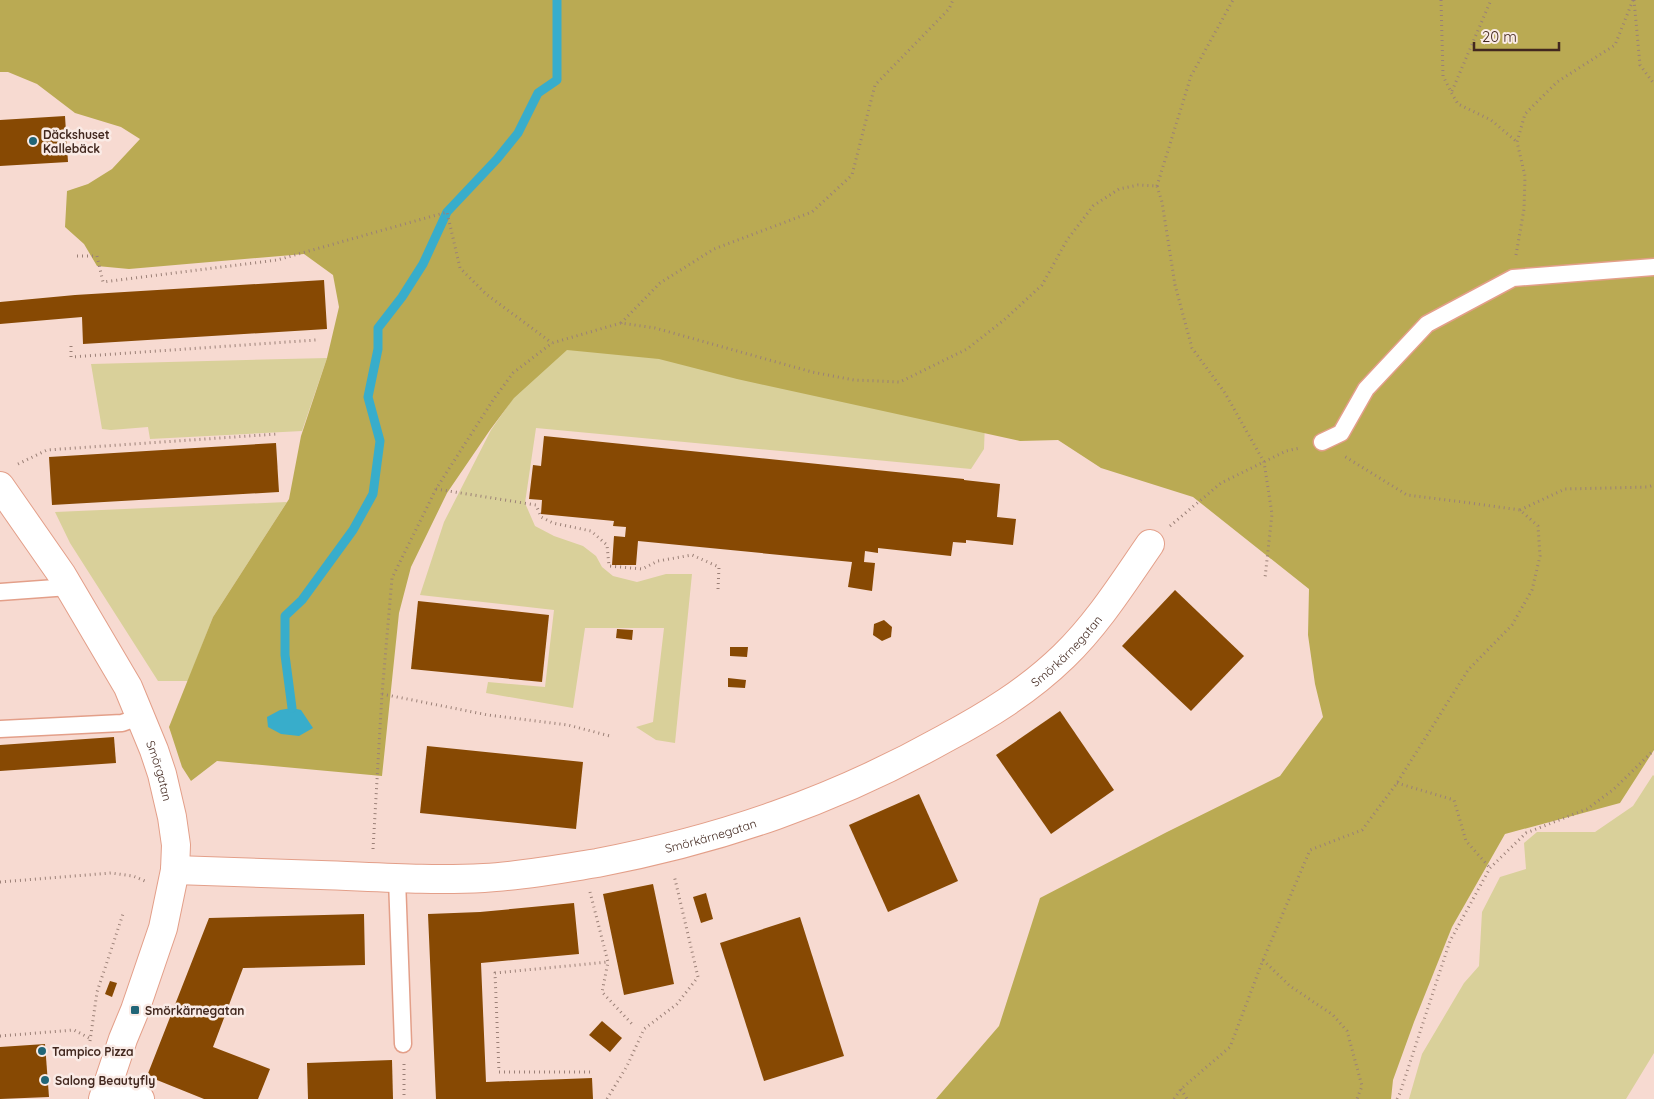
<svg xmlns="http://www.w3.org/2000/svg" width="1654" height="1099" viewBox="0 0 1654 1099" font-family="Quicksand,sans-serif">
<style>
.green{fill:#d9d09a}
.forest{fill:#baaa53}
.water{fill:#38adcb}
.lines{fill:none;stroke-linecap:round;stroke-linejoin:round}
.stream{stroke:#38adcb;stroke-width:9}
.building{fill:#874903}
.service-casing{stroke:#e39f89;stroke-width:19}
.minor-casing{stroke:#e39f89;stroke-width:30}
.path{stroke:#9b8077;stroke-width:3;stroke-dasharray:1 4;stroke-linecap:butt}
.service{stroke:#fff;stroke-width:16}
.minor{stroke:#fff;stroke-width:28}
.poi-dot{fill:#216577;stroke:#faebe6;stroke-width:2}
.labels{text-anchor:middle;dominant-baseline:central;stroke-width:5;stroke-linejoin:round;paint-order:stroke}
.poi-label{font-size:12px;font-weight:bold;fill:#42281f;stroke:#faebe6;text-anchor:start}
.street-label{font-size:12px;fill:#42281f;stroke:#faebe6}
</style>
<rect width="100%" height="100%" fill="#f7dad1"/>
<g class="green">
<polygon points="567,348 986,395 984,449 971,469 536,428 525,503 535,526 554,536 583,546 596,556 602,567 613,576 637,582 666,574 692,574 675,743 656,740 636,727 653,722 664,628 585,628 573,708 486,693 488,682 545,687 554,610 420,595 444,522 491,430 514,397"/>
<polygon points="327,358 302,431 150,439 148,427 111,430 102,429 91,364"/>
<polygon points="287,502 213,617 188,681 158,681 70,543 55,512"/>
<polygon points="1653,775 1654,776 1654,1053 1626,1099 1409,1099 1422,1054 1464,983 1479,966 1482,912 1500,877 1526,869 1524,843 1537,832 1595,832 1633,806"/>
</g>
<polygon class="forest" points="0,0 1654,0 1654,750 1620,803 1505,834 1452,927 1414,1022 1393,1080 1391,1099 936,1099 999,1026 1040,898 1167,832 1280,776 1323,717 1315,684 1308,635 1309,589 1193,497 1101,468 1058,440 1020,441 737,379 659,359 567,350 514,398 490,430 447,493 411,567 399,613 382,776 217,761 191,781 182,767 169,727 213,617 289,499 301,436 327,358 339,307 333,275 304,254 129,269 97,266 84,244 65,227 67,191 88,184 112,169 140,139 121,127 75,113 37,84 8,72 0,72"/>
<polygon class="water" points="292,708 301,710 313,728 299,736 281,734 268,727 267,717 280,710"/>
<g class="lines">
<polyline class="stream" points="292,708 285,655 285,616 302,600 353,530 373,494 380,441 368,397 378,349 378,328 402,297 423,264 447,212 497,159 518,133 538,93 557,80 557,0"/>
</g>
<g class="building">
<polygon points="65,116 68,162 0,166 0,120"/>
<polygon points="324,280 327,329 83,344 82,317 0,324 0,302 75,295"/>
<polygon points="544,436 964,479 964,480 1000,484 997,517 1016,519 1013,545 966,540 966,543 953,542 951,556 878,548 878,553 865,551 864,562 875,563 872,591 848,587 852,562 638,541 636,565 612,565 614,536 625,537 626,527 613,526 614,521 541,514 542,500 529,499 533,465 541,466"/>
<polygon points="276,443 279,492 52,505 49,457"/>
<polygon points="1175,590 1244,656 1191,711 1122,646"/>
<polygon points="418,601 549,615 542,682 411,669"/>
<polygon points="884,620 892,627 891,637 882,641 873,635 874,624"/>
<polygon points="617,629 633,630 632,640 616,638"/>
<polygon points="730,647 748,647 747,657 730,656"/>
<polygon points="728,678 746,680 745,688 728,687"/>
<polygon points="1060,711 1114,790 1051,834 996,755"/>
<polygon points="114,737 116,763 0,771 0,745"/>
<polygon points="427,746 583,762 576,829 420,813"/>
<polygon points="919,794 958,881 888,912 849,825"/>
<polygon points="653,884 674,984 624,995 603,894"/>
<polygon points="706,893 713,919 701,923 693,897"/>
<polygon points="574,903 579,954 481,963 486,1082 592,1078 593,1099 436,1099 428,914 480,912"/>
<polygon points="364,914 365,965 243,968 213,1047 270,1069 258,1099 204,1099 147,1076 209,918"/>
<polygon points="800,917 844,1056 764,1081 720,943"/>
<polygon points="110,981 117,983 112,997 105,994"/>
<polygon points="602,1021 622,1038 610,1052 589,1035"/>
<polygon points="45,1044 49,1097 0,1099 0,1047"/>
<polygon points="392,1060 393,1099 308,1099 307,1063"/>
</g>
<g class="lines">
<g class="service-casing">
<g id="service">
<polyline points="1322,442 1341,433 1366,389 1427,324 1513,278 1654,267"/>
<polyline points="0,592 69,587"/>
<polyline points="0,729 122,723 142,716"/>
<polyline points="397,879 403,1044"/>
</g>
</g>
<g class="minor-casing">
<g id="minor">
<path id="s1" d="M0,486L62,575L128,687L154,750L162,774L172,817L176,845L175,870L163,928L135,1010L123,1039L103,1099"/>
<path id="s2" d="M175,870C224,872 273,873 321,875C376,877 430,881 484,878C522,876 560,869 597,863C722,839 833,801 944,739C987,716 1028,691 1064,656C1098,623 1123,583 1150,544"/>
<polyline points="108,1085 140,1099"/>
</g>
</g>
<g class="path">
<polyline points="1441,0 1443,76 1451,92 1458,104 1491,120 1517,142"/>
<polyline points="1634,0 1640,65 1654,84"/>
<polyline points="1452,91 1491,0"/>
<polyline points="1157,186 1191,76 1233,0"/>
<polyline points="1516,255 1524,209 1525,176 1517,142 1525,114 1557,82 1615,45 1633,0"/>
<polyline points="77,256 97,256 103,282 277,260 447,212 460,268 486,294 552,343"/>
<polyline points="621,323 660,283 714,249 812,212 852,175 875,85 949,9 953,0"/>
<polyline points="71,346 71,357 316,340"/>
<polyline points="18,464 47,450 277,434"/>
<polyline points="436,489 536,505 541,517 553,523 591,531 607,545 609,566 642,569 658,561 692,555 719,567 718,589"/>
<polyline points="1520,510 1565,489 1648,487 1654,485"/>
<polyline points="1170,526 1221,483 1286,451 1300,448"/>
<polyline points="382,694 488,715 568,725 610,736"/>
<polyline points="1397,783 1454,800 1466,841 1490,868"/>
<polyline points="373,849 382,694 392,578 436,489 493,400 513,373 552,343 621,323 655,328 812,372 854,380 900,382 967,349 1004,320 1042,285 1067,240 1093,206 1119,189 1138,185 1157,186 1162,202 1175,285 1192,348 1225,393 1264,462 1272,514 1265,578"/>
<polyline points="0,882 111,873 133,876 145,881"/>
<polyline points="590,892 608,962 602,992 632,1024"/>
<polyline points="1263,960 1290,986 1333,1015 1347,1031 1362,1086 1357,1099"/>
<polyline points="0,1036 74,1030 91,1039"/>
<polyline points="90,1041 97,992 123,914"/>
<polyline points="404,1064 404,1099"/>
<polyline points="590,1072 499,1072 495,973 608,962"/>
<polyline points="1181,1089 1187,1099"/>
<polyline points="607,1099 627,1066 644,1029 677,1004 698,977 674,875"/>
<polyline points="1174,1099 1181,1089 1230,1047 1263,960 1310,850 1362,830 1397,783 1468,670 1512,625 1532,590 1540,556 1538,526 1520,510 1463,502 1407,495 1344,456"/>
<polyline points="1397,1099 1400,1093 1450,941 1490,868 1526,833 1587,809 1614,789 1654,750"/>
</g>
<use href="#service" class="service"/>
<use href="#minor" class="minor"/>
</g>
<g class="poi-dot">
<circle cx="33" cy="141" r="5"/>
<rect x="130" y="1005" width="10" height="10" rx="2.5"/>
<circle cx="42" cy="1051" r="5"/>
<circle cx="45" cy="1080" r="5"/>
</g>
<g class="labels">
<g class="poi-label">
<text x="43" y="134">Däckshuset<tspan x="43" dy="14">Kallebäck</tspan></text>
<text x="145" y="1010">Smörkärnegatan</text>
<text x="52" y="1051">Tampico Pizza</text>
<text x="55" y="1080">Salong Beautyfly</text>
</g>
<g class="street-label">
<text stroke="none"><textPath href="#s2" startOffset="945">Smörkärnegatan</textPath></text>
<text stroke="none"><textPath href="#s1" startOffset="328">Smörgatan</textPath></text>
<text stroke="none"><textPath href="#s2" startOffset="540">Smörkärnegatan</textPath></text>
</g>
</g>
<path d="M1474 42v8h85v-8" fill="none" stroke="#42281f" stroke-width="2.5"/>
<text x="1482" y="42" font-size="15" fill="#42281f" stroke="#faebe6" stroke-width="4" paint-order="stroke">20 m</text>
</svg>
